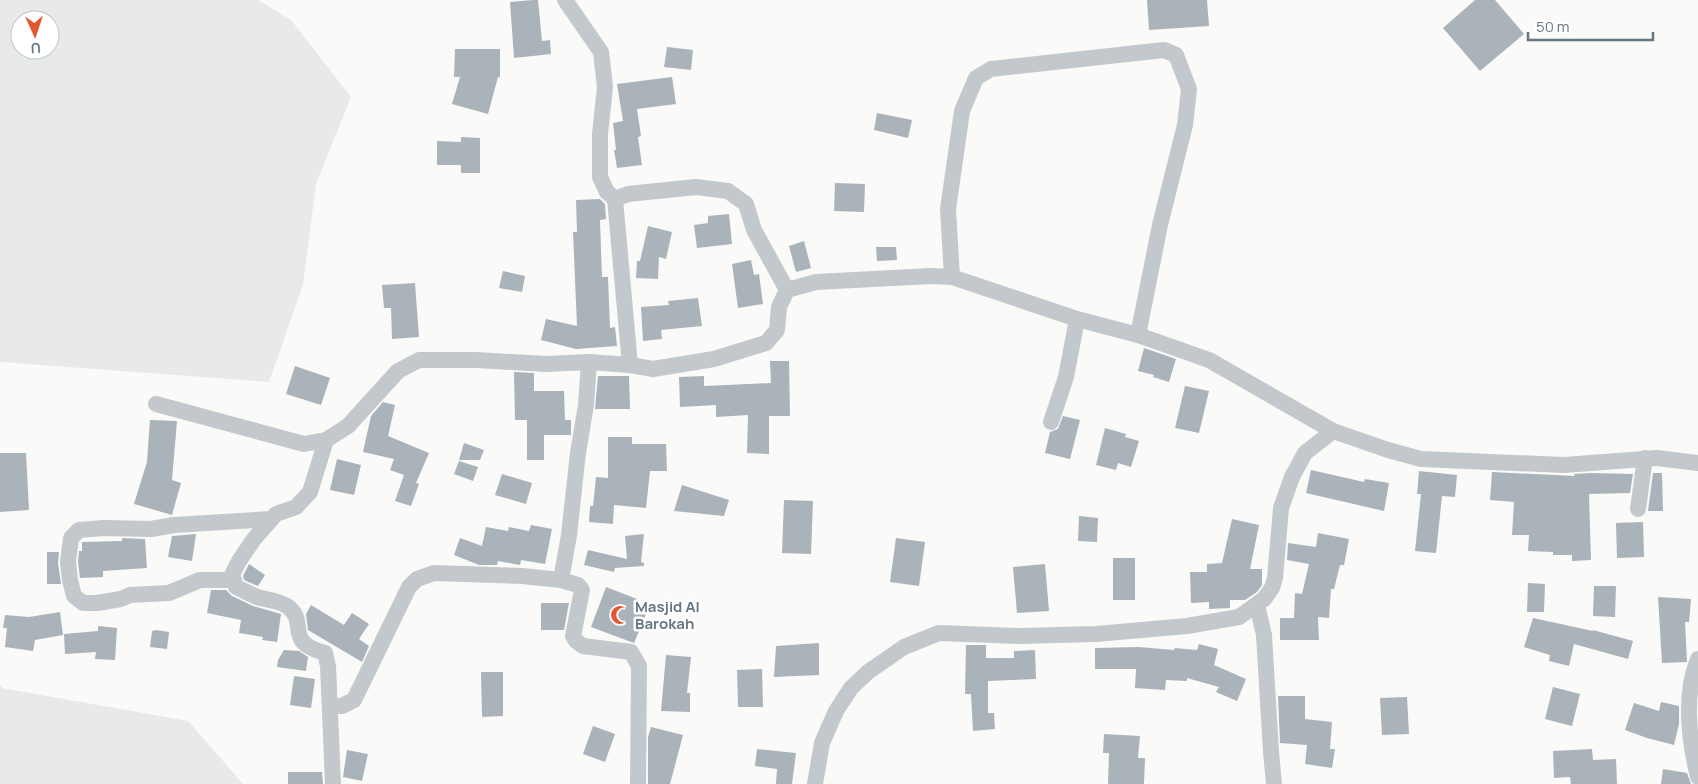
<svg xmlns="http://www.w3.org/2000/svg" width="1698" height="784" viewBox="0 0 1698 784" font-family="Manrope,sans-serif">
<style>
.built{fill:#e8e9e9;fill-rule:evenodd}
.building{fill:#aab3b9}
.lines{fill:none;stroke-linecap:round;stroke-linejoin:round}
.minor{stroke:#c3c8cc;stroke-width:16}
.labels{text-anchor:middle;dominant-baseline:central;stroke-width:5;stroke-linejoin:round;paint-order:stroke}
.poi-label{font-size:15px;font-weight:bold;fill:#657683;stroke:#fff;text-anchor:start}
</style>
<rect width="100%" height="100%" fill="#fafaf8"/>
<g class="built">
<path d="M0,0H258L291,20L351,97L316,184L303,285L269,382L0,362ZM20,20H50V50H20Z"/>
<polygon points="0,685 2,688 188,721 243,784 0,784"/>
</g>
<g class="building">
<polygon points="533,0 538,0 542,41 550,40 551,54 514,58 510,2"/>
<polygon points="1147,0 1207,0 1209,26 1149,30"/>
<polygon points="1475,0 1495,0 1524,34 1480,71 1443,28"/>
<polygon points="667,47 693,50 691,70 664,67"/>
<polygon points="455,49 500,49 500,77 498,77 488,114 452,104 460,77 454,77"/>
<polygon points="672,77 676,104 637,109 641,136 638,137 642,165 617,168 614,150 616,150 613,123 623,121 617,84"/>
<polygon points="877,113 912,120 908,138 874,130"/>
<polygon points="461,137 480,138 480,173 461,173 461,165 437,165 437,141 461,142"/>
<polygon points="835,183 865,184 864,212 834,211"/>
<polygon points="600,199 605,204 606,219 600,220 602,277 608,277 610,328 615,327 617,346 576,349 541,340 546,319 577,326 573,232 577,232 576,200"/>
<polygon points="729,214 732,244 697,248 694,225 708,223 708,216"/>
<polygon points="648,226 672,232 666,259 659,257 658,279 636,278 637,261 640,261"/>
<polygon points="804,241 811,268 796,272 789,246"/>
<polygon points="876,247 896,247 897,260 877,261"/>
<polygon points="751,260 754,275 759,274 763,304 738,308 732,264"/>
<polygon points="503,271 525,276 522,292 499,288"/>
<polygon points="415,283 419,337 392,339 391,308 384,308 382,285"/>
<polygon points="698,298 702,326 661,330 662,339 643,341 641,307 669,305 668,301"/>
<polygon points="1144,348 1176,359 1169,382 1153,377 1154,375 1138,371"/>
<polygon points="770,361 789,361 790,416 769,416 769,454 747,453 748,415 716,417 716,405 680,407 679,377 704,376 704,386 771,383"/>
<polygon points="295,366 330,378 321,405 286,394"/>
<polygon points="514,372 534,373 534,391 564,391 565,420 571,420 571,435 544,435 544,460 527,460 527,420 515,420"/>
<polygon points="598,376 629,376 630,409 595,409"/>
<polygon points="1185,386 1209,391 1199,433 1175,428"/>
<polygon points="383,402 395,405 388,436 429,453 416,483 419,484 411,506 395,501 404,475 390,470 394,459 363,452 371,416"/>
<polygon points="1063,416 1080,420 1070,459 1045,453 1050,432 1058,429"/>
<polygon points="150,420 177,421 172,480 181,483 172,515 134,504 147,462"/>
<polygon points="1105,428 1126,434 1125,437 1139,441 1131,467 1118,463 1116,470 1096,465"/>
<polygon points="608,437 632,437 632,444 666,444 667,471 650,471 646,508 614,505 613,524 589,522 590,506 593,506 596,477 608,478"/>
<polygon points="464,443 484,450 480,460 459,460"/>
<polygon points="0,453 26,453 29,510 0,512"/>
<polygon points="337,459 361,465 354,495 330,490"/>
<polygon points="459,461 478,467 473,481 454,474"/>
<polygon points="1311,470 1364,482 1365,479 1389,483 1384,511 1306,493"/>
<polygon points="1419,471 1457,475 1455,497 1442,496 1436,553 1415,551 1421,494 1417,494"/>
<polygon points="1492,472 1575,476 1574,474 1591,473 1633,474 1630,493 1589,494 1591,560 1572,561 1572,555 1553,555 1553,552 1528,551 1529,535 1512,535 1514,502 1490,500"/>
<polygon points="1653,473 1662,473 1663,511 1648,511"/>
<polygon points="502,474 532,483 526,504 495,495"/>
<polygon points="682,485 729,500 724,516 674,511"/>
<polygon points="784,500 813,501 811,554 782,553"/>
<polygon points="1079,516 1098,518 1097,542 1078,541"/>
<polygon points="1232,519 1259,525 1250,569 1262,569 1262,585 1257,592 1245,600 1230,600 1230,608 1209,609 1209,602 1191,603 1190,572 1207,572 1207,564 1222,563"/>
<polygon points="1643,522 1644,557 1617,558 1616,523"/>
<polygon points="531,525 552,529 545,564 521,560 520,565 498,561 497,565 479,565 454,555 460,538 482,546 486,527 508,531 509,527 529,531"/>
<polygon points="1318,533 1349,539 1344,565 1340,565 1334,589 1331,589 1329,618 1318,617 1319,640 1280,640 1280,618 1294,618 1295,593 1302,594 1309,564 1287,560 1288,543 1316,547"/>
<polygon points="196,534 192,561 168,557 172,536"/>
<polygon points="644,534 641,562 644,563 644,566 615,568 614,572 584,565 588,550 627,559 625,536"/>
<polygon points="122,538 145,539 147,568 103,571 103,577 80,578 78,562 79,551 82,551 82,542 122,541"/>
<polygon points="896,538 925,542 919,586 890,582"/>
<polygon points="47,552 59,552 58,563 61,584 47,584"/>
<rect x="1113" y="558" width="22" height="42"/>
<polygon points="249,564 265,575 258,586 244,580 243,576"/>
<polygon points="1045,564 1049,611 1017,613 1013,567"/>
<polygon points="1528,583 1545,584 1544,612 1527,612"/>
<polygon points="1594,586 1616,586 1615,617 1593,616"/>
<polygon points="606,587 637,599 636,605 649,607 634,643 591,627"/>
<polygon points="211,590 226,590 232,596 253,606 281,614 277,642 262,640 263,637 239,633 241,620 207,613"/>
<polygon points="1658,597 1691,599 1689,622 1685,622 1687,662 1662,663"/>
<polygon points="541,603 569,603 564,630 541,630"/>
<polygon points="311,605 344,625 352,613 369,624 359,639 369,646 362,662 308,630 306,614"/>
<polygon points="60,612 63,635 35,640 33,651 5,647 7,628 3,628 5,615 29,617"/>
<polygon points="1533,618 1593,631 1593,630 1633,641 1628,659 1574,644 1569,666 1549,661 1550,655 1524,647"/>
<polygon points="98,626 117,628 115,660 95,659 96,652 65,654 64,634 98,631"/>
<polygon points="156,630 169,632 167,649 150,647 152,631"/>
<polygon points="819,643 819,675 774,677 776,646"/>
<polygon points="1199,644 1218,649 1214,665 1246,679 1237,701 1216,692 1219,687 1187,678 1187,681 1166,680 1165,690 1135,688 1136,669 1095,669 1095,648 1139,647 1174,650 1175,648 1197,650"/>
<polygon points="966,645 986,645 986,658 1014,658 1014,651 1035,650 1036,679 988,681 988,713 994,713 995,729 973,731 971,694 965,694"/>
<polygon points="284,650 299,651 308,657 306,671 277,667 278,660"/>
<polygon points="666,655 691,657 687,693 690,693 690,712 661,711"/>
<polygon points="762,669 763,707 738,707 737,670"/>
<polygon points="481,672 503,672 503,716 482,717"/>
<polygon points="294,676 315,679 311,708 290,705"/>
<polygon points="1553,687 1580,694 1572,726 1545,719"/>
<polygon points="1278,696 1305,696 1305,719 1332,722 1330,749 1335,749 1332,768 1305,764 1307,745 1280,743"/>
<polygon points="1407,697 1409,734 1382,735 1380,698"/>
<polygon points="1661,702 1679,706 1679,724 1674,745 1647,738 1625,730 1634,703 1659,711"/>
<polygon points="593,726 615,734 605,762 583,754"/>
<polygon points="651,727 683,735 670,784 648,784 648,737"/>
<polygon points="1104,734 1140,736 1138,758 1145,758 1144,784 1108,784 1109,753 1103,753"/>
<polygon points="757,749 796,753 792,784 776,784 777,769 755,766"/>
<polygon points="1592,749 1593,760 1616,759 1617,784 1571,784 1570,777 1554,778 1553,751"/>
<polygon points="347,750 368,754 362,781 343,777"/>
<polygon points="1663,769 1687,773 1691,784 1661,784"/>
<polygon points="288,772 322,772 323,784 288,784"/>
</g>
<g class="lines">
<g class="minor">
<polyline points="565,0 601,52 605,87 600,134 600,177 607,192 615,199 628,194 696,187 728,191 746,204 754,230 787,290 816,282 931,276 952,277 1077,319 1138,335 1209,360 1333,431 1388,450 1421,459 1564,465 1657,458 1698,463"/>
<polyline points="615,199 630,365"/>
<polyline points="952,277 948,209 962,111 976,78 991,69 1164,50 1176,55 1189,89 1185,125 1160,225 1138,335"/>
<polyline points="589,362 586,405 578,453 569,535 561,580 578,585 582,590 573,636 576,641 583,646 631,652 639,666 638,784"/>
<polyline points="156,404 304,444 326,440 348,426 398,371 419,360 476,360 546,364 589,362 630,365 653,369 714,359 766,343 777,330 779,307 787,290"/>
<polyline points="1051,422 1066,377 1077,319"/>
<path d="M326,440L310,492L296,507L276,514L254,539L239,561L232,575L236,587C243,590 250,594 257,597C267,600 277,600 287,606C310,623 282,641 325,653L328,666L333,784"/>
<polyline points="1638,509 1645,458"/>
<polyline points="234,580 200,580 169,593 130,595 121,599 97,603 83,603 74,596 70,580 68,562 71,538 79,530 104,528 151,529 174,525 271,519"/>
<polyline points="1257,605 1264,635 1271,752 1274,784"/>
<path d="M1698,659C1683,695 1689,740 1698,777"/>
<polyline points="330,706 342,706 354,700 409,587 417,579 434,573 522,576 561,580"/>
<polyline points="815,784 822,743 836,711 851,688 868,672 904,647 939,633 1021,636 1096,634 1187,626 1239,617 1264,599 1272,588 1275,578 1281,508 1292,477 1305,453 1333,431"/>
</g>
</g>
<defs>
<g id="mosque-bare" transform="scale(1.5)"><path d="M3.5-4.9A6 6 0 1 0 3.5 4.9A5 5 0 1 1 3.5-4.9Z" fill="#e4572e" stroke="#fff" stroke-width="2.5" paint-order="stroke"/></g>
</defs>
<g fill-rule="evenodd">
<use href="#mosque-bare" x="620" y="615"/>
</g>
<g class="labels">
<g class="poi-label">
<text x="635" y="606">Masjid Al<tspan x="635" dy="17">Barokah</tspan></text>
</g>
</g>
<g transform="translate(35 35) rotate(177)"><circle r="24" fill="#ffffff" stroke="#c1c8cd"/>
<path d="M0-4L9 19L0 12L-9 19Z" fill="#e4572e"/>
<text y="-8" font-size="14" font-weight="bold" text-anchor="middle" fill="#657683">U</text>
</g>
<path d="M1528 32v8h125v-8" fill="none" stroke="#657683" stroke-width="2.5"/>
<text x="1536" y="32" font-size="15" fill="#657683" stroke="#ffffff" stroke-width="4" paint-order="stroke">50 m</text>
</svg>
